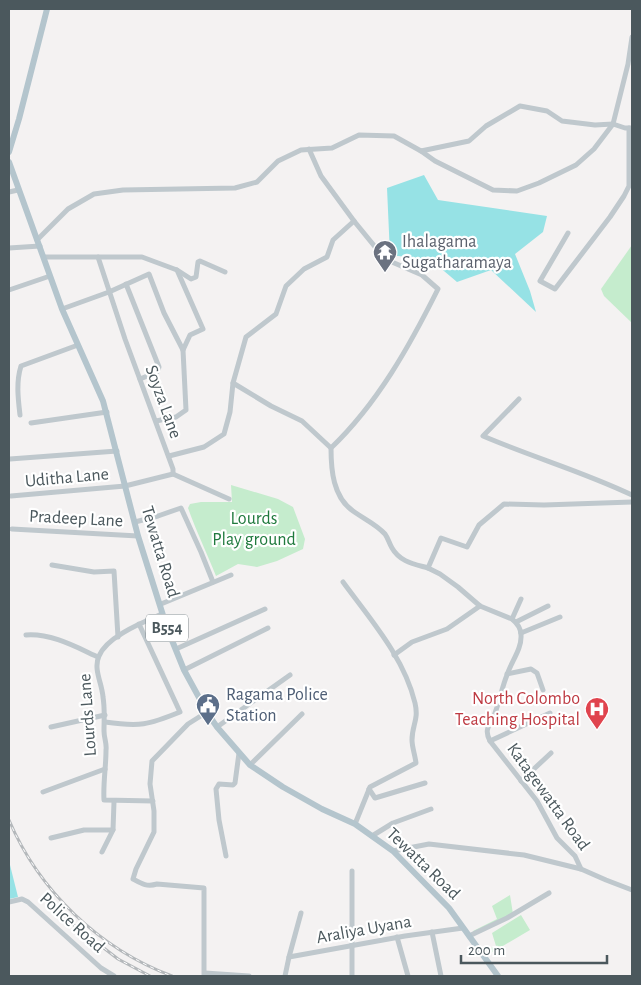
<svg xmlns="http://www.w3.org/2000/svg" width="641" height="985" viewBox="0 0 641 985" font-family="'Alegreya Sans',sans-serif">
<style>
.green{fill:#c5eccd}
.water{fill:#96e2e5}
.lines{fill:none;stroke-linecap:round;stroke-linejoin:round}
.minor{stroke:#bfc8cd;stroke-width:5}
.major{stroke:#b4c5cd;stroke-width:6}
.rail-casing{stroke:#b4b8bb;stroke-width:3}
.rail{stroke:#fff;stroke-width:1;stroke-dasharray:4;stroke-linecap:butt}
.labels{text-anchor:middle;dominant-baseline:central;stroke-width:4.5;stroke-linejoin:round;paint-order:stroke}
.shield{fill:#fff;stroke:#818a8e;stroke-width:1}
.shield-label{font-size:16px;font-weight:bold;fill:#4b585d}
.worship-label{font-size:18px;fill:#5b616d;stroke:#fff;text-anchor:start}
.street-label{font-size:18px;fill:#4b585d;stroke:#fff}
.park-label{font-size:18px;fill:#207a3e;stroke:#fff}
.service-label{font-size:18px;fill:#4e5e75;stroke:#fff;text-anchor:start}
.health-label{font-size:18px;fill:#be3a42;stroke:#fff;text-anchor:end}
</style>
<rect width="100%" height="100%" fill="#f4f2f2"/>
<g class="green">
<polygon points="632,245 632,323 604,296 601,289"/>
<path d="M231,485L278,499L293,507L305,539L303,549L277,561L257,567L238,564L216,576C207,553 196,531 188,508L190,504L201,502H232Z"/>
<polygon points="510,895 513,914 474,933 473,931 497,919 492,906"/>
<polygon points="521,915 530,930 489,954 486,950 496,946 492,933"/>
</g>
<g class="water">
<polygon points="424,175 438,200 547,216 543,232 515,254 530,291 536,312 491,270 457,282 431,260 390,255 387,188"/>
<polygon points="9,861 18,897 9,899"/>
</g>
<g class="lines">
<g class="minor">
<path d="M309,149L321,176L354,221L385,259L422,275L438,289C410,345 378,403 331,448C331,470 333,497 353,511C364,519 376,524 385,534C388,538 389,543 392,548C400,562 414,564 428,568"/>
<polyline points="421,151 435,161 493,190 517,191 539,183 576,165 594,149 613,124 628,64 632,37"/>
<polyline points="9,192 18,190"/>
<polyline points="568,233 540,281 555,289 610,217 624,196 629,186 629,128"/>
<polyline points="37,240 68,209 94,194 123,190 235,188 257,182 278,161 301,150 332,148 359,135 394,136 421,151 469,141 486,126 520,106 547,111 562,121 595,125 613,124 625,128 632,128"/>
<polyline points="9,248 40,246"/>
<polyline points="44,257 142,257 177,270 203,329 190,335 183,350"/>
<polyline points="177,270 191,279 196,277 198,262 200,261 225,272"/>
<polyline points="126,284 159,367 157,372 140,379"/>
<polyline points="9,290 50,276"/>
<polyline points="62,309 109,292 149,274 164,313 183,350 186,410 176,417 156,421"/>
<polyline points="233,383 246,337 276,314 286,286 304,269 327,257 333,240 354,221"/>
<path d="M519,399L483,436C532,457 584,472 632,495"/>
<path d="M20,415C18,398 16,382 21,366L78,345"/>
<polyline points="31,423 107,412"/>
<polyline points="169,456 204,447 224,434 230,412 233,383 271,406 302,421 331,448"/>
<polyline points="10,459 117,451"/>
<polyline points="173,474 229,499"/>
<polyline points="11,496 125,486 173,474 173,469 125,339 98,257"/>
<polyline points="135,522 158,516 181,508 201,552 213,582"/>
<polyline points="12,529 138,536"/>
<polyline points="52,565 94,572 114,571 118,637"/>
<path d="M343,582C370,619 404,657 415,703C419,720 412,725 412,740C412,747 415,755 416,763L370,787L355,824"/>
<polyline points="161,604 231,575"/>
<polyline points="512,619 521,599"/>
<polyline points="516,622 548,606"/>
<polyline points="521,633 560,617"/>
<path d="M26,635C51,633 76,647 98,657"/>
<polyline points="176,649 265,609"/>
<polyline points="394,655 412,642 447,629 480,606"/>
<polyline points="184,670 268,628"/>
<polyline points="507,674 531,669 537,673 543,690"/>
<path d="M105,722C140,727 148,725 180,712L139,624"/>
<polyline points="51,727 105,715"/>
<polyline points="217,727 290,675"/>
<polyline points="490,741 550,713"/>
<polyline points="250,765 302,714"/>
<polyline points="521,781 551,753"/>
<polyline points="369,789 375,798 425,783"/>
<polyline points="43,792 105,769"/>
<path d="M153,801L104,800C103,783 106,767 106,750C107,744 104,738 104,731C104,719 105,709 103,697C102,683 93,669 99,656C107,636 144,622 162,614"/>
<polyline points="372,836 393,823 431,809"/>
<polyline points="51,838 84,830 113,830 114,802"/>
<polyline points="393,851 429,844 524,855 581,869 606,880 632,890"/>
<polyline points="102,852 113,830"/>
<polyline points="226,856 219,820 216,789 219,784 233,785 235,783 239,753"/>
<path d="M581,869L575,856L557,838L537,801L490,741C483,728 491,725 495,713C500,700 502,687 507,675C511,662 522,649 521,635C521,629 517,623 512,619L480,606L458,587L440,574L428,568L441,538L467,547L479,525L504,504L544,505L632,502"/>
<polyline points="9,902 22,899 28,902 101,968 114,976"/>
<polyline points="432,932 441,976"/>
<polyline points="469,936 507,918 549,893"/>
<polyline points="397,937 408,976"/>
<polyline points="289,957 301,913"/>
<polyline points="205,973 249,976"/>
<path d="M204,976V888L157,884C147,887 142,884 133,879L136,869L154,832V811L150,784L152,761L188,724L207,712"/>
<polyline points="285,976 289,957 405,936 463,928"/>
<polyline points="352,976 352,871"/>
</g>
<g class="major">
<polyline points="9,152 19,119 47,9"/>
<polyline points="9,162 62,309 103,401 138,536 167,628 184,670 208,714 217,727 250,765 283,787 322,809 355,824 393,851 449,908 498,976"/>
</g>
<g class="rail-casing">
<g id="rail">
<path d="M9,820C39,891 100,949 172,976"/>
<polyline points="51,900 74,925 118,959 150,976"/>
</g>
</g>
<use href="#rail" class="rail"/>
</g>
<defs>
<g id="temple-pin" transform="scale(1.25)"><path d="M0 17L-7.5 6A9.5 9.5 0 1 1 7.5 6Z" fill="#6b7280" stroke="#fff"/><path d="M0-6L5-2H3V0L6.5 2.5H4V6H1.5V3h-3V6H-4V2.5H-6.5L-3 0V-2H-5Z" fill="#fff"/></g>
<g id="civic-pin" transform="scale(1.25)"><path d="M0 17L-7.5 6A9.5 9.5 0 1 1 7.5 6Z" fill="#5c6f8a" stroke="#fff"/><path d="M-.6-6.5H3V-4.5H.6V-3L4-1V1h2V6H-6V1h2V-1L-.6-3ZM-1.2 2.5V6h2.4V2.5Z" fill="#fff"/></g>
<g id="hospital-pin" transform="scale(1.25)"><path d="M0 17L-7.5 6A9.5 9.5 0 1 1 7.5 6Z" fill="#e0444e" stroke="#fff"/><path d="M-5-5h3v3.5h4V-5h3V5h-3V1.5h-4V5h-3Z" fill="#fff"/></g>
</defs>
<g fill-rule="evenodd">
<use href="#temple-pin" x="385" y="252"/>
<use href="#civic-pin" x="208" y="705"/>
<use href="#hospital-pin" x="597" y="709"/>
</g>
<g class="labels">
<rect class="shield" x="146" y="614.5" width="42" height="27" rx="4"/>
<g class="shield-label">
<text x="167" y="628">B554</text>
</g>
<g class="worship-label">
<text x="402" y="242">Ihalagama<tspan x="402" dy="21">Sugatharamaya</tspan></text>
</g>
<g class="street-label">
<text transform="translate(163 402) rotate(70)">Soyza Lane</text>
<text transform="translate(67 478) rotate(-5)">Uditha Lane</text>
<text transform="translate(76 519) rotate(3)">Pradeep Lane</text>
<text transform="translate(160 552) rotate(73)">Tewatta Road</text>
<text transform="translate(88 715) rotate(-94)">Lourds Lane</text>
<text transform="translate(548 797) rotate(54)">Katagewatta Road</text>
<text transform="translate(423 864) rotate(44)">Tewatta Road</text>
<text transform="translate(72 923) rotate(42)">Police Road</text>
<text transform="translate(364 930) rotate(-10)">Araliya Uyana</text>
</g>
<g class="park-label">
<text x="254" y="519">Lourds<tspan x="254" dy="21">Play ground</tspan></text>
</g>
<g class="service-label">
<text x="226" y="695">Ragama Police<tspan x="226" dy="21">Station</tspan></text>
</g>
<g class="health-label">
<text x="580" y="699">North Colombo<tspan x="580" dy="21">Teaching Hospital</tspan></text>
</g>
</g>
<rect width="641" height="985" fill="none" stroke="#4b585d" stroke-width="20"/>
<path d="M461 955v8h146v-8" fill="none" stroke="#4b585d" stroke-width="2.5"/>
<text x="468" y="955" font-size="15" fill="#4b585d" stroke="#ffffff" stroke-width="4" paint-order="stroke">200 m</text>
</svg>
